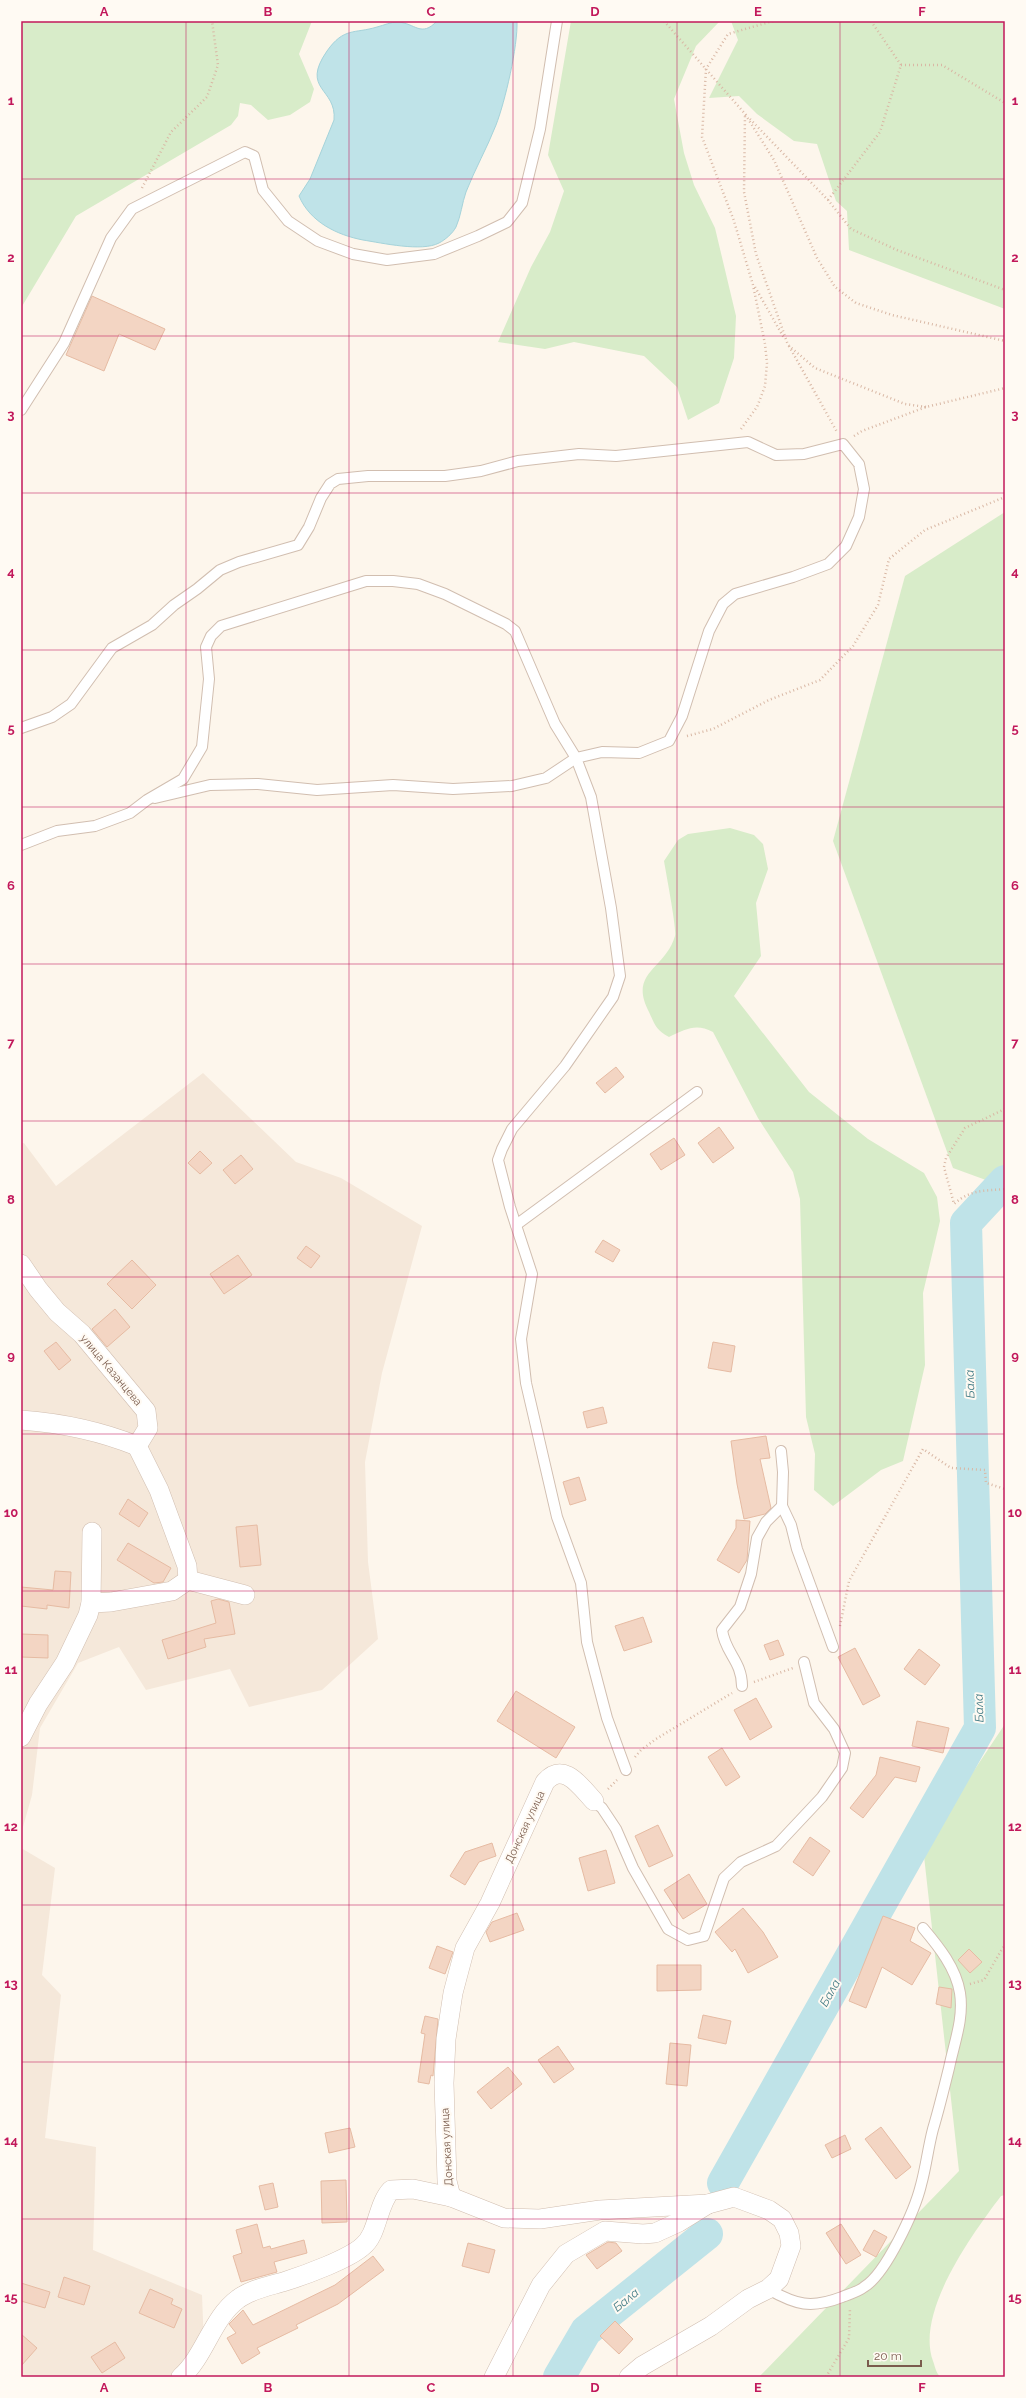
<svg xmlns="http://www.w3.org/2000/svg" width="1026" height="2398" viewBox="0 0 1026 2398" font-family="Raleway,sans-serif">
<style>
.residential{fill:#f5e8da}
.green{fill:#d8ecc9}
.water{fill:#bfe3e8;stroke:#a5d3da}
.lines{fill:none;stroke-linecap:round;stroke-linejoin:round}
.river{stroke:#bfe3e8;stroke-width:32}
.building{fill:#f3d5c3;stroke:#e6bba3}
.service-casing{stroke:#d1beb0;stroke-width:12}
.minor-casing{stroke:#d1beb0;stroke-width:20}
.path{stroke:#d9b8a5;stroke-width:2.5;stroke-dasharray:1 3;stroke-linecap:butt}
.service{stroke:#fff;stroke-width:10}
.minor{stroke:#fff;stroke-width:19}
.grid{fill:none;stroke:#c2185b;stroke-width:1;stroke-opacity:0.55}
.labels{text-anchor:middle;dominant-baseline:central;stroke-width:4;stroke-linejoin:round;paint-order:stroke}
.street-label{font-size:11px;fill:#7a5c4d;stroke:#fffaf3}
.water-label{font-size:12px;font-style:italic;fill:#437c86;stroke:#fffaf3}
.neatline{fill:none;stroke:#c2185b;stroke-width:1.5}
.grid-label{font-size:13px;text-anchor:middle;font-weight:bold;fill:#c2185b}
</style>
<rect width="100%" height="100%" fill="#fdf6ec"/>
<g class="residential">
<polygon points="203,1073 296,1162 341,1178 422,1226 382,1373 365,1462 368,1562 378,1639 322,1690 249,1707 230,1669 146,1690 119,1647 78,1663 40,1728 32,1795 21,1834 21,1144 24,1143 56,1186"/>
<polygon points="21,1848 55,1868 42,1975 61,1995 45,2138 96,2147 93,2250 202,2295 204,2346 194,2377 21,2377"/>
</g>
<g class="green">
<polygon points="21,21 312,21 299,54 314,89 310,102 290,115 268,120 251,105 240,103 238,116 231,125 76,216 21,308"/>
<polygon points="571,21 720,21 696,46 674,99 684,153 694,185 715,228 736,316 734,358 719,403 688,420 677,387 644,356 574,342 545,349 498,342 531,267 550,232 564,191 548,155"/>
<polygon points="731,21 1005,21 1005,309 849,250 847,211 836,201 817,144 794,141 757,114 739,96 709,98 738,40"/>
<polygon points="1005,512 1005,1187 953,1168 833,841 905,576"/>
<path d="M730,828L754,835L763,844L768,869L756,903L761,956L734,996L809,1092L868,1139L924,1173L937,1197L940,1221L923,1293L925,1365L903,1461L881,1470L833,1506L814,1490L815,1454L806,1417L800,1199L793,1172L758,1118L713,1032C696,1023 686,1029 669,1037C656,1030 655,1025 649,1012C628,972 665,970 675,936C677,930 666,873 664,861L678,840L688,834Z"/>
<path d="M1005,1724V2195L1001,2196C973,2233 915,2312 933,2361C935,2366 936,2374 941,2377H759L959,2171L923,1847Z"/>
</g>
<path class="water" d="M437,21H517C518,46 505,102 496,125C487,148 475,169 466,192C462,203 461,216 456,227C453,233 445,240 439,243C422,252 382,243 363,240C337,235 310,222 299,196L310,179L334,120C337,88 300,90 327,51C344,27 354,34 377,27C385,25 390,22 398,22C415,23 421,38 437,21Z"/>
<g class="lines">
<g class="river">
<polyline points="723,2183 980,1728 966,1223 1005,1181"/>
<polyline points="559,2377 586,2331 707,2234"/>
</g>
</g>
<g class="building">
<polygon points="92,296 165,329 155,350 119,334 104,371 66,355"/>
<polygon points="616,1067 624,1077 605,1093 596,1083"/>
<polygon points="719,1127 734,1148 713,1163 698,1143"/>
<polygon points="674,1138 685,1155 661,1170 650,1154"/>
<polygon points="200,1151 212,1163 200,1174 188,1163"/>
<polygon points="241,1155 253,1169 235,1184 223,1170"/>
<polygon points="603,1240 620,1250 613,1262 595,1252"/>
<polygon points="306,1246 320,1256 311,1268 297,1258"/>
<polygon points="238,1255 252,1275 224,1294 210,1274"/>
<polygon points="132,1260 156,1285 132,1309 107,1284"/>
<polygon points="115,1309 130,1327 107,1347 92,1329"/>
<polygon points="56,1342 71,1360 59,1370 44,1351"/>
<polygon points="713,1342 735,1346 731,1372 708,1368"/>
<polygon points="603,1407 607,1423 587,1428 583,1412"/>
<polygon points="766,1436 770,1458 760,1459 771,1508 765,1514 744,1519 737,1484 731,1441"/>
<polygon points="579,1477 586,1500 570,1505 563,1482"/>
<polygon points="128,1499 148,1513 139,1527 119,1514"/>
<polygon points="736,1520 750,1521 747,1560 739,1573 717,1560 736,1528"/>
<polygon points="257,1525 261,1565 240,1567 236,1527"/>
<polygon points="128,1543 171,1568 163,1582 154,1583 117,1560"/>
<polygon points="55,1571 71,1572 69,1608 47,1605 47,1609 21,1606 21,1587 53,1590"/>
<polygon points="218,1599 229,1602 235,1634 204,1639 206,1647 168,1659 162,1640 216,1623 211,1601"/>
<polygon points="643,1617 652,1642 624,1651 615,1626"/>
<polygon points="21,1634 48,1635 48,1658 21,1657"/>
<polygon points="778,1640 784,1655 770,1660 764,1645"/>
<polygon points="855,1648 880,1696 863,1705 838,1657"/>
<polygon points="919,1649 940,1665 925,1685 904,1669"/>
<polygon points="516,1691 575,1727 556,1758 497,1721"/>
<polygon points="756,1698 772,1727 750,1740 734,1710"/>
<polygon points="917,1721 949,1728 943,1753 912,1746"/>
<polygon points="722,1748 740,1777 726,1786 708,1757"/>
<polygon points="880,1757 920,1767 916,1782 895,1777 863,1818 850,1808 876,1775"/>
<polygon points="658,1825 673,1856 649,1867 635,1836"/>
<polygon points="810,1837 830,1851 813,1876 793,1862"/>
<polygon points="492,1843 496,1856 479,1862 465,1885 450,1876 465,1852"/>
<polygon points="606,1850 615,1883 588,1891 579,1858"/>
<polygon points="689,1874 707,1904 683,1919 664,1890"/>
<polygon points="743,1908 763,1932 778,1957 748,1973 735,1949 732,1952 715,1932"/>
<polygon points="517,1913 524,1930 490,1942 486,1932 492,1922"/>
<polygon points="883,1916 915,1928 910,1941 931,1953 912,1985 882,1967 866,2008 849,2001"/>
<polygon points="437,1946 453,1952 445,1974 429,1968"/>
<polygon points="969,1949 982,1962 970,1973 958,1960"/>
<polygon points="657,1965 701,1965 701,1990 657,1991"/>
<polygon points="939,1987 952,1989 951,2008 936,2004"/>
<polygon points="703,2015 731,2021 726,2044 698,2038"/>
<polygon points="425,2016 438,2019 433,2076 431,2075 429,2084 418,2082 425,2034 421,2033"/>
<polygon points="670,2043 691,2045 687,2086 666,2084"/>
<polygon points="558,2046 574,2069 554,2083 538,2060"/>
<polygon points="508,2067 522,2084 491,2109 477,2092"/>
<polygon points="881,2127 911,2167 896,2179 865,2139"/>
<polygon points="350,2128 355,2147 329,2153 325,2133"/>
<polygon points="845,2135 851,2149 832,2158 825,2145"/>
<polygon points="346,2180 347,2222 322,2223 321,2181"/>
<polygon points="273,2183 278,2207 265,2210 259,2186"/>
<polygon points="257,2224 263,2248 270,2246 271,2249 304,2240 307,2253 274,2262 277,2272 241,2282 233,2256 242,2253 236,2230"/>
<polygon points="841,2224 861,2255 846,2264 826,2233"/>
<polygon points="874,2230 887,2237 876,2257 863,2250"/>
<polygon points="608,2242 616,2243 622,2251 597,2269 586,2255"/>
<polygon points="468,2243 495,2250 489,2273 462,2266"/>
<polygon points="373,2256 384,2270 338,2304 296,2325 298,2328 257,2348 260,2353 242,2364 227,2338 236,2333 229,2324 243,2310 253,2325 335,2285"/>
<polygon points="64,2277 90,2286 84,2305 58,2297"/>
<polygon points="21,2283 50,2292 45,2308 21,2301"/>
<polygon points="150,2289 173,2299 171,2304 182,2309 174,2328 139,2313"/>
<polygon points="615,2321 633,2339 619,2354 600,2336"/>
<polygon points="21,2334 37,2348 21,2366"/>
<polygon points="115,2342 125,2358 102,2373 91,2357"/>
</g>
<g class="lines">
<g class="service-casing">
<g id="service">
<polyline points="21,410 64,343 111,238 132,209 245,152 254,156 263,190 288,221 318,241 353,254 387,260 434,254 478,236 507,222 522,203 540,129 557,21"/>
<polyline points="21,728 52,717 71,704 112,648 152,625 174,605 197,589 220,570 239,562 298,545 309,527 321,498 330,484 338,479 368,476 445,476 481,471 518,461 579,454 616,456 748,442 776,455 804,454 843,444 859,464 864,489 859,517 846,546 828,564 793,577 735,594 723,604 709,631 682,716 669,741 639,753 602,752 576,758 546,778 512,786 453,789 393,785 317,790 258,784 210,785 155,798"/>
<polyline points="21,845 57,831 95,826 130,813 147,800 183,779 202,747 209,679 206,647 211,636 221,626 366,581 393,581 418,584 445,594 506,624 515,631 555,724 576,758 591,797 611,908 620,976 613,997 565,1066 512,1129 502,1149 498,1160 510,1207 532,1274 521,1339 526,1383 557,1517 581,1583 587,1642 607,1718 626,1770"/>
<polyline points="516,1225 697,1092"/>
<polyline points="782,1506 791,1525 797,1549 833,1647"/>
<path d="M742,1686C742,1661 725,1653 722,1630L740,1607L751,1574L757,1538L766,1522L782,1506L783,1472L781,1451"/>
<polyline points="594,1801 602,1808 616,1829 633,1868 668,1929 688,1940 704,1936 724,1878 741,1862 776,1846 822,1797 842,1768 845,1753 834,1729 814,1703 804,1662"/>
<path d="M768,2289C796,2305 811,2309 842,2297C849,2294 858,2292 864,2287C886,2274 915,2210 921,2185C926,2167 928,2148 933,2129C939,2109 944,2088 949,2068C954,2043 964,2019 960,1993C956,1968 939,1947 923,1928"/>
</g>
</g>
<g class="minor-casing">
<g id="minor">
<polyline points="21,1264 38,1289 57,1312 82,1334 146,1411 148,1428 137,1446"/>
<path d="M21,1420C61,1423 100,1431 137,1446"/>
<polyline points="137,1446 159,1490 187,1566 188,1580"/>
<polyline points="91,1603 111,1602 172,1591 188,1580 245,1595"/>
<polyline points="21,1737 38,1704 65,1663 88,1615 91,1603 92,1532"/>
<path d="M451,2197L447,2181L444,2083L446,2039L453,1993L465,1948L490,1903L545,1782C564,1761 580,1786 594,1801"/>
<path d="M181,2377C205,2356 212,2318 238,2299C251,2289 270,2286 286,2281C305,2275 349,2259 363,2246C378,2234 377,2205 391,2190L413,2189L451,2197L504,2218L540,2219L600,2210L708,2204L734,2197L769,2210L782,2219L789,2233L791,2246L779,2279L768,2289L748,2299L711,2326L642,2366L629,2377"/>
<polyline points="494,2377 541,2285 566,2254 605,2231 643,2234 655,2233 679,2222 708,2204"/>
</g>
</g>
<g class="path">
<polyline points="664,21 746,115"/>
<polyline points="901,65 942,65 1005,103"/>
<polyline points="750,119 828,200 851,229 897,250 1005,290"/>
<polyline points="142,188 171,132 207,97 218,65 212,21"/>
<polyline points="828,200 880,132 901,65 871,21"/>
<polyline points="755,287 784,338"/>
<polyline points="789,346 837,432"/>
<polyline points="926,407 905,404 815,368 788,345 756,254 744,192 745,114 774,160 817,258 835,287 856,303 892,315 1005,341"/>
<polyline points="741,429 757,407 765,386 767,363 765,344 753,285 734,221 702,137 706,69 728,34 773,21"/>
<polyline points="854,436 862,431 926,407 1005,388"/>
<polyline points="687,736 713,729 769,700 820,680 853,646 878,605 889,559 925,530 1005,497"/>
<path d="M1005,1109L965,1128L946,1158L944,1167L954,1204C971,1189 985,1191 1005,1189"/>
<polyline points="840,1626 849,1581 923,1449 951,1468 985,1470 986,1483 1005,1489"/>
<polyline points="754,1682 793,1668"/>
<polyline points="635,1757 641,1750 656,1739 732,1693"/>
<polyline points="608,1789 617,1780"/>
<polyline points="970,1984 984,1980 1005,1944"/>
<polyline points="826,2377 849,2338 850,2308"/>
</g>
<use href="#service" class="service"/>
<use href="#minor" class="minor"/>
</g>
<path class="grid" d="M186,21V2377M349,21V2377M513,21V2377M677,21V2377M840,21V2377M21,179H1005M21,336H1005M21,493H1005M21,650H1005M21,807H1005M21,964H1005M21,1121H1005M21,1277H1005M21,1434H1005M21,1591H1005M21,1748H1005M21,1905H1005M21,2062H1005M21,2219H1005"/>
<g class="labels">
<g class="street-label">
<text transform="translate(111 1370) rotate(50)">улица Казанцева</text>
<text transform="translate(525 1827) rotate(-65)">Донская улица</text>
<text transform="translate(447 2147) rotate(-93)">Донская улица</text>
</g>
<g class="water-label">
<text transform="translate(970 1384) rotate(-92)">Бала</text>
<text transform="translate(979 1708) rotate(-92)">Бала</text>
<text transform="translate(830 1993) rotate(-61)">Бала</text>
<text transform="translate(626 2300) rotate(-39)">Бала</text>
</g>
</g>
<rect width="1026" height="2398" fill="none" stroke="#fffaf3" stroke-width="44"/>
<path d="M868 2360v6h53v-6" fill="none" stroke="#7a5c4d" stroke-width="2"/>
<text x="874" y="2360" font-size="12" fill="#7a5c4d" stroke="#fffaf3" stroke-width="3" paint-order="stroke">20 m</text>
<rect x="22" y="22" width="982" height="2354" class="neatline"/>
<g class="grid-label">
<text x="104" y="16">A</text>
<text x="268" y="16">B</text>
<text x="431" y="16">C</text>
<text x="595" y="16">D</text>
<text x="758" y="16">E</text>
<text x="922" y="16">F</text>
<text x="11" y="105">1</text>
<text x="1015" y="105">1</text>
<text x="11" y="262">2</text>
<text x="1015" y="262">2</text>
<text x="11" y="419">3</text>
<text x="1015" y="419">3</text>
<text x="11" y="576">4</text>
<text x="1015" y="576">4</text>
<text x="11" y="733">5</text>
<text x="1015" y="733">5</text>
<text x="11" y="890">6</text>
<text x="1015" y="890">6</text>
<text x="11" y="1047">7</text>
<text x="1015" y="1047">7</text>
<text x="11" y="1204">8</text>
<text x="1015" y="1204">8</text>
<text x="11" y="1360">9</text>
<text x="1015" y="1360">9</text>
<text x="11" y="1517">10</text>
<text x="1015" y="1517">10</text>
<text x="11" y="1674">11</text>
<text x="1015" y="1674">11</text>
<text x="11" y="1831">12</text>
<text x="1015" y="1831">12</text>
<text x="11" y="1988">13</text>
<text x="1015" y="1988">13</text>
<text x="11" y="2145">14</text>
<text x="1015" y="2145">14</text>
<text x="11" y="2302">15</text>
<text x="1015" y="2302">15</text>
<text x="104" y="2392">A</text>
<text x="268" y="2392">B</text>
<text x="431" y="2392">C</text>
<text x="595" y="2392">D</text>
<text x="758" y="2392">E</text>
<text x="922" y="2392">F</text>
</g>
</svg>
